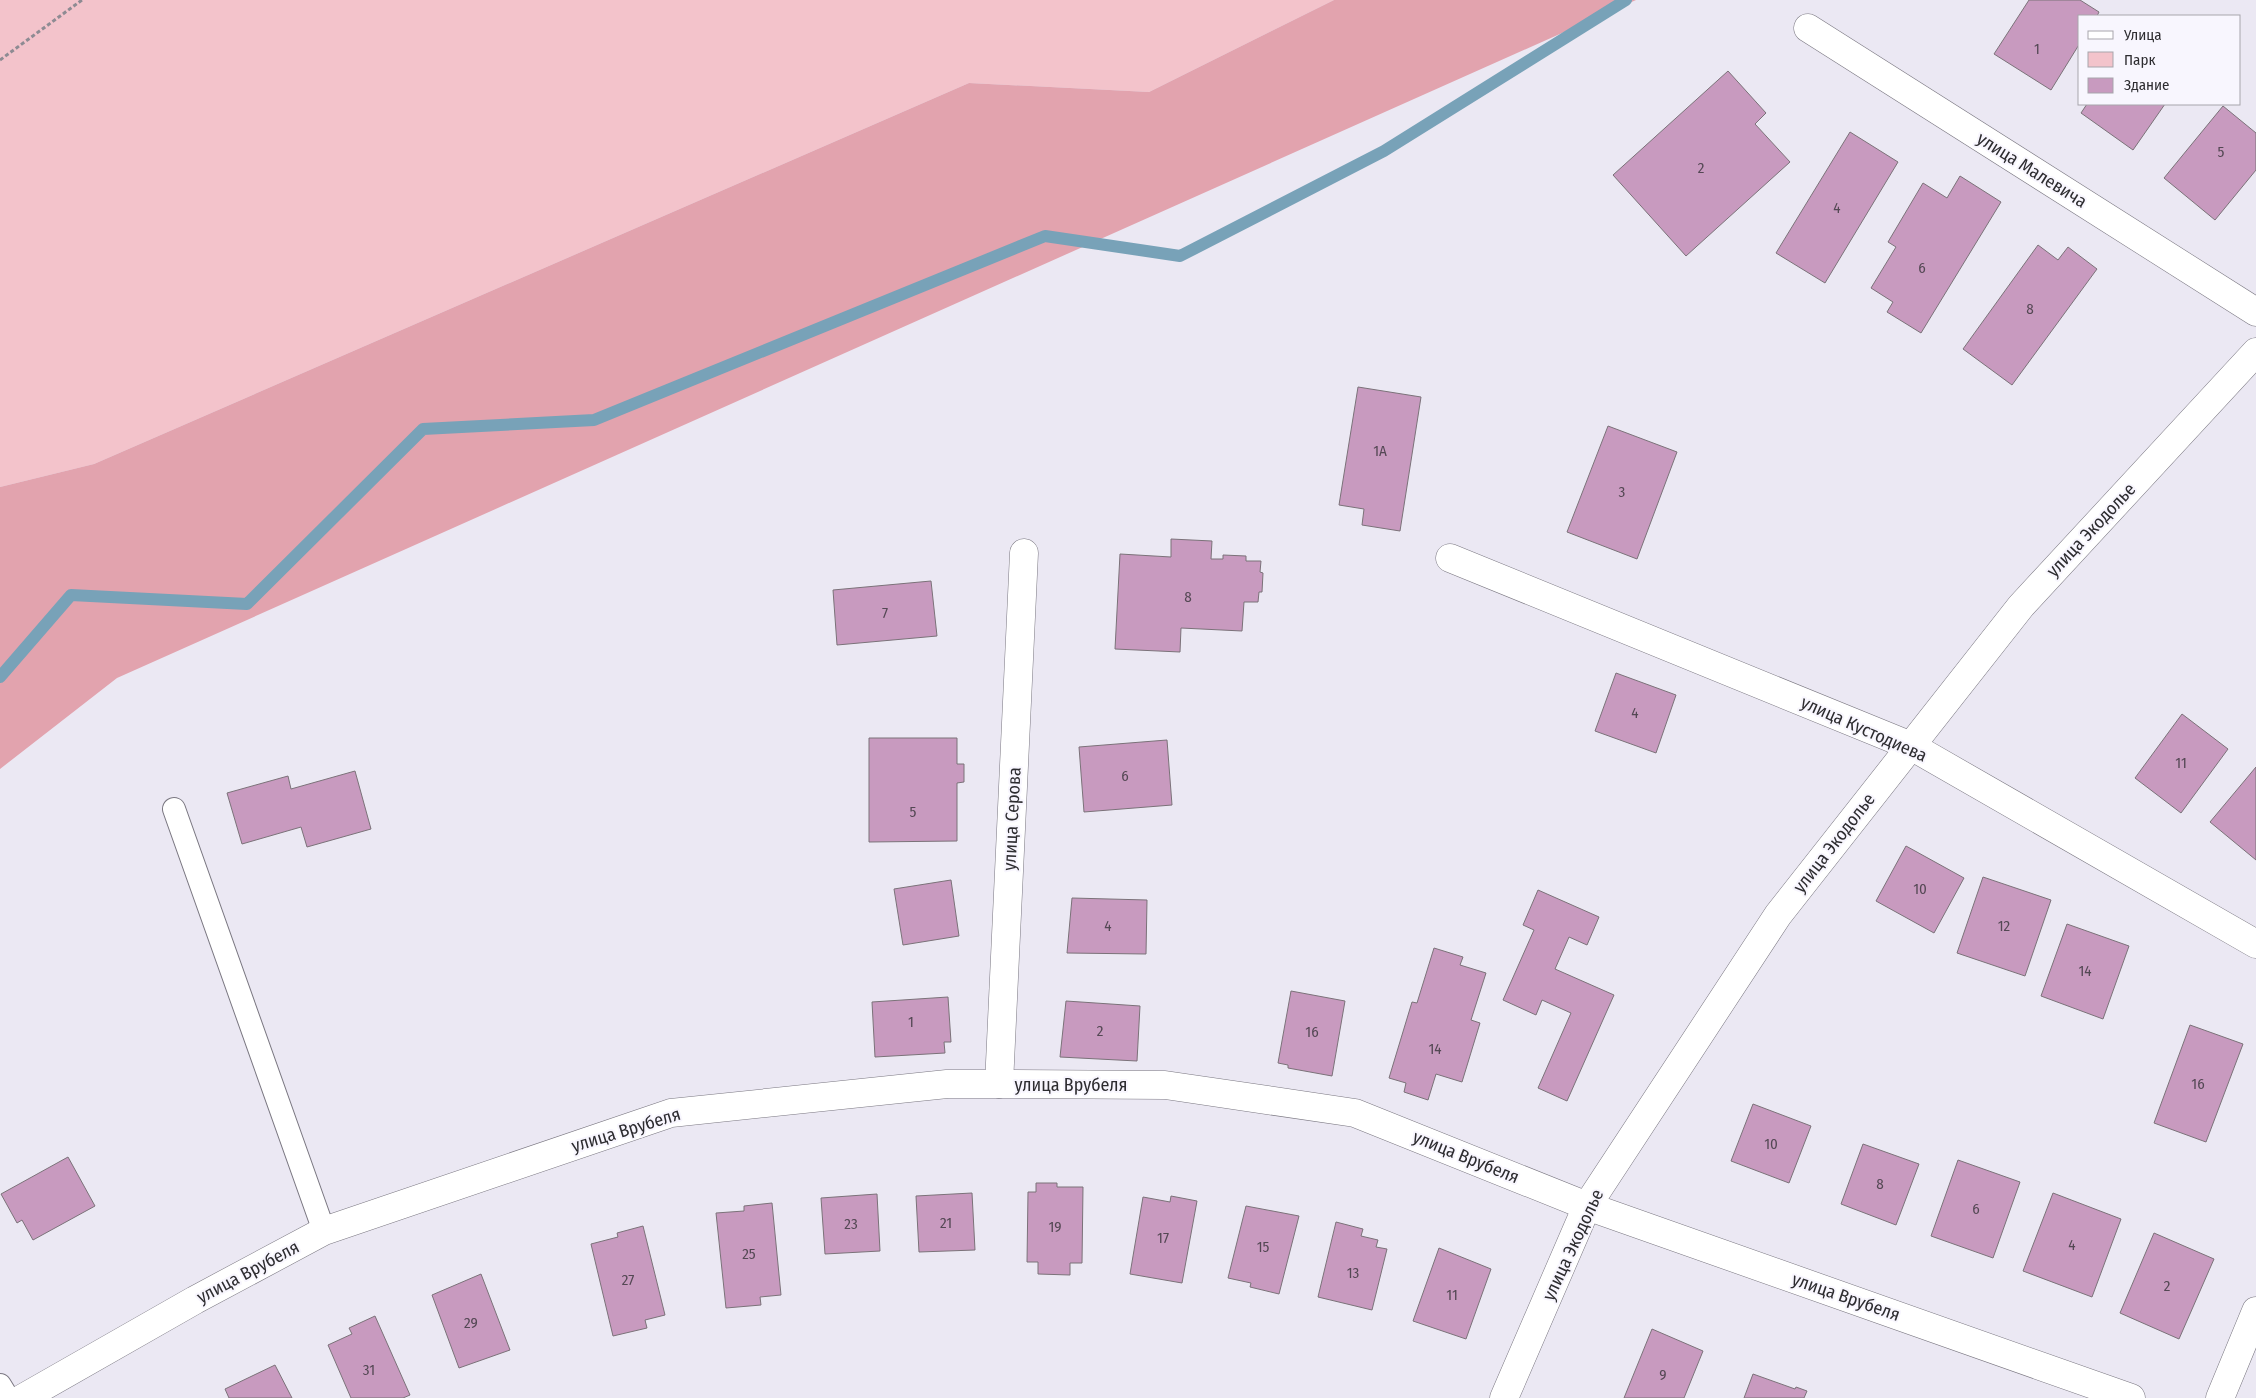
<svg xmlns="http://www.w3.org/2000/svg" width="2256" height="1398" viewBox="0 0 2256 1398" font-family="'Fira Sans Condensed',sans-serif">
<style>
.green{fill:#f3c3cb}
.forest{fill:#e2a3ae}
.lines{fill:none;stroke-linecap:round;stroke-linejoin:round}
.stream{stroke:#78a2b8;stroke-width:12}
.building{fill:#c89abf;stroke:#7b7279}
.lane-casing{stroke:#7a7781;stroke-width:24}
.street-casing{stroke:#7a7781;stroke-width:29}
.path{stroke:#8e8b93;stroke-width:3;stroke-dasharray:4 2.5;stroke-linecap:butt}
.lane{stroke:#fff;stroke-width:22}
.street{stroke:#fff;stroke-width:28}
.labels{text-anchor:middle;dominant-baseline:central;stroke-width:4;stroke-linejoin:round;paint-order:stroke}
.number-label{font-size:15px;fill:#544854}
.street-label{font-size:18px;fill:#2d2c30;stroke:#f8f6fe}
</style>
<rect width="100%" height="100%" fill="#ebe8f3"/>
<polygon class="green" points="0,0 1334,0 1149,92 969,83 94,464 0,487"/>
<polygon class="forest" points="1334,0 1636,0 117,678 0,769 0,487 94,464 969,83 1149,92"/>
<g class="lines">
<polyline class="stream" points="0,677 71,595 247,604 423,429 594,420 1045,236 1180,256 1384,151 1626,0"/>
</g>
<g class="building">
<polygon points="2029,0 2080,0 2099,12 2097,16 2080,16 2080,43 2051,90 1994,54"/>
<polygon points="1728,71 1766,113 1755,124 1790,162 1686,256 1613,175"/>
<polygon points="2087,104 2165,104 2133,150 2081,113"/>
<polygon points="2223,106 2256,133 2256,170 2215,220 2164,178"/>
<polygon points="1850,132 1898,162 1825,283 1776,253"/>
<polygon points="1960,176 2001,202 1921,333 1887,312 1893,302 1871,288 1896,247 1888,242 1923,183 1947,198"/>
<polygon points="2038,245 2058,260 2068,247 2097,269 2012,385 1963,349"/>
<polygon points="1358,387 1421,397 1400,531 1362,525 1364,509 1339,505"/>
<polygon points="1608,426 1677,452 1637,559 1567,532"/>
<polygon points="1171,539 1212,541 1211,559 1223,559 1223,555 1246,556 1246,561 1261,561 1260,572 1263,573 1262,592 1259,592 1258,602 1244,602 1242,631 1181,628 1180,652 1115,649 1120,554 1171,557"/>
<polygon points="931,581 937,636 837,645 833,590"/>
<polygon points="1616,673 1676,695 1656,753 1595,731"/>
<polygon points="2182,714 2228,749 2181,813 2135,778"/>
<polygon points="869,738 957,738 957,764 964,764 964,782 957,783 957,841 869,842"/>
<polygon points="1167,740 1172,805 1084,812 1079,747"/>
<polygon points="2256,767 2256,860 2210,822"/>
<polygon points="355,771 371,829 307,847 301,827 242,844 227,793 288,776 291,789"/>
<polygon points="1906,846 1964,878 1934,933 1876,901"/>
<polygon points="1983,877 2051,900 2025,976 1957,953"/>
<polygon points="951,880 959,936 903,945 894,889"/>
<polygon points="1538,890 1599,917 1587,945 1569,937 1555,969 1614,995 1567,1101 1538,1088 1571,1013 1542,1000 1536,1015 1503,1000 1534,930 1523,925"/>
<polygon points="1072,898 1147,900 1146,954 1067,953"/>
<polygon points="2067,924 2129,946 2103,1019 2041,996"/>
<polygon points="1434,948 1463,957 1460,965 1486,973 1471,1020 1480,1023 1462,1082 1436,1074 1428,1100 1404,1092 1406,1083 1389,1078 1412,1002 1417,1003"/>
<polygon points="1291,991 1345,1001 1332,1076 1288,1068 1288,1065 1278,1063"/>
<polygon points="948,997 951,1042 944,1042 945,1053 875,1057 872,1002"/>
<polygon points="1066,1001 1140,1006 1137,1061 1060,1057"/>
<polygon points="2190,1025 2243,1044 2206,1142 2154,1123"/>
<polygon points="1753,1104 1811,1126 1789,1183 1731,1161"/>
<polygon points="1863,1144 1919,1164 1896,1225 1841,1204"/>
<polygon points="68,1157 95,1206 33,1240 22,1220 17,1223 1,1194"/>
<polygon points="1958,1160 2020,1182 1993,1258 1931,1236"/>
<polygon points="1036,1183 1057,1183 1057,1187 1083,1187 1082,1263 1070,1263 1070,1275 1038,1274 1038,1262 1027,1262 1028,1192 1036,1192"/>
<polygon points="972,1193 975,1250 919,1252 916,1196"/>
<polygon points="2053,1193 2121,1219 2092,1297 2023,1271"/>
<polygon points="877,1194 880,1251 825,1254 821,1198"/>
<polygon points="1171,1196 1197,1201 1182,1283 1130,1274 1143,1197 1170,1202"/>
<polygon points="772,1203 781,1295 760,1297 761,1305 726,1308 716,1213 744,1211 744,1206"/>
<polygon points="1246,1206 1299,1216 1279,1294 1250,1287 1251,1283 1228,1278"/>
<polygon points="1336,1222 1363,1229 1361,1236 1378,1240 1376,1247 1387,1249 1372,1310 1318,1297"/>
<polygon points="643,1226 665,1315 645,1320 647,1328 613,1336 591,1244 618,1237 617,1233"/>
<polygon points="2154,1233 2214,1259 2179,1339 2120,1313"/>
<polygon points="1439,1248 1491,1269 1466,1339 1413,1321"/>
<polygon points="481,1274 510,1350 459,1368 432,1295"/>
<polygon points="375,1316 410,1395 403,1398 351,1398 328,1345 352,1334 349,1328"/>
<polygon points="1652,1329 1703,1351 1684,1398 1624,1398"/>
<polygon points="275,1365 292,1398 229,1398 225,1389"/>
<polygon points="1753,1374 1795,1389 1796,1387 1807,1391 1804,1398 1744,1398"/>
</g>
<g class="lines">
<g class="lane-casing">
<g id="lane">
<polyline points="174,809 324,1231"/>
<polyline points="0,1385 8,1398"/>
</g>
</g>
<g class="street-casing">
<g id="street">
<polyline points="1808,28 2256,312"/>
<polyline points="1450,558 1911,746 2256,944"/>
<polyline points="999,1084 1024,553"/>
<polyline points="23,1398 195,1300 324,1231 671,1113 947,1084 999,1084 1165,1085 1355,1113 1587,1206 2131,1398"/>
<polyline points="1504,1398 1587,1206 1778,915 2021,606 2256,352"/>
<polyline points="2220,1398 2256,1311"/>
</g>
</g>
<polyline class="path" points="0,60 82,0"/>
<use href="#lane" class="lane"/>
<use href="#street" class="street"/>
</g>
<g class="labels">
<g class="number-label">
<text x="2037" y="49">1</text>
<text x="2221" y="152">5</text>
<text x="1701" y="168">2</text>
<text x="1837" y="208">4</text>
<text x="1922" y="268">6</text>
<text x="2030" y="309">8</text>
<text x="1380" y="451">1А</text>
<text x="1622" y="492">3</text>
<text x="1188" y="597">8</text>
<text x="885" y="613">7</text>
<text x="1635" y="713">4</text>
<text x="2181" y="763">11</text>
<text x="1125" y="776">6</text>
<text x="913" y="812">5</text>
<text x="1920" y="889">10</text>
<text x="1108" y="926">4</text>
<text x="2004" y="926">12</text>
<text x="2085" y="971">14</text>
<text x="911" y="1022">1</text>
<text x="1100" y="1031">2</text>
<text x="1312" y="1032">16</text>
<text x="1435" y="1049">14</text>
<text x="2198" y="1084">16</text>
<text x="1771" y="1144">10</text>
<text x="1880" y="1184">8</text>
<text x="1976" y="1209">6</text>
<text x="946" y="1223">21</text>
<text x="851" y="1224">23</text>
<text x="1055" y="1227">19</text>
<text x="1163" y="1238">17</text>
<text x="2072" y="1245">4</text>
<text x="1263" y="1247">15</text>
<text x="749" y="1254">25</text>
<text x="1353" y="1273">13</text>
<text x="628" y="1280">27</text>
<text x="2167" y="1286">2</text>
<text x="1452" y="1295">11</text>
<text x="471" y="1323">29</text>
<text x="369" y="1370">31</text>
<text x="1663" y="1375">9</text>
</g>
<g class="street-label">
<text transform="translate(2032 170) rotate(32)">улица Малевича</text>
<text transform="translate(2091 530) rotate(-47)">улица Экодолье</text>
<text transform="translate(1864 729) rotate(24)">улица Кустодиева</text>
<text transform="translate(1012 819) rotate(-87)">улица Серова</text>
<text transform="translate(1834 843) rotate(-52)">улица Экодолье</text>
<text x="1071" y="1085">улица Врубеля</text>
<text transform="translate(626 1130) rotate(-17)">улица Врубеля</text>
<text transform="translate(1466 1157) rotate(22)">улица Врубеля</text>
<text transform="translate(1573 1245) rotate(-65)">улица Экодолье</text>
<text transform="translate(248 1272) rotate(-28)">улица Врубеля</text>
<text transform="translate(1846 1297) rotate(19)">улица Врубеля</text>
</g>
</g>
<rect x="2078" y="15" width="162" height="90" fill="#f8f6fe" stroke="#a7a5ac"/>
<rect x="2088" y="31" width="25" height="8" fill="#ffffff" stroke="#a7a5ac"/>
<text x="2124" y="40" font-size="15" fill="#2d2c30">Улица</text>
<rect x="2088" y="52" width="25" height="15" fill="#f3c3cb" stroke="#a7a5ac"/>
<text x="2124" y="65" font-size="15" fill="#2d2c30">Парк</text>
<rect x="2088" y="78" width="25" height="15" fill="#c89abf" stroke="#a7a5ac"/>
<text x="2124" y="90" font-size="15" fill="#2d2c30">Здание</text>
</svg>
